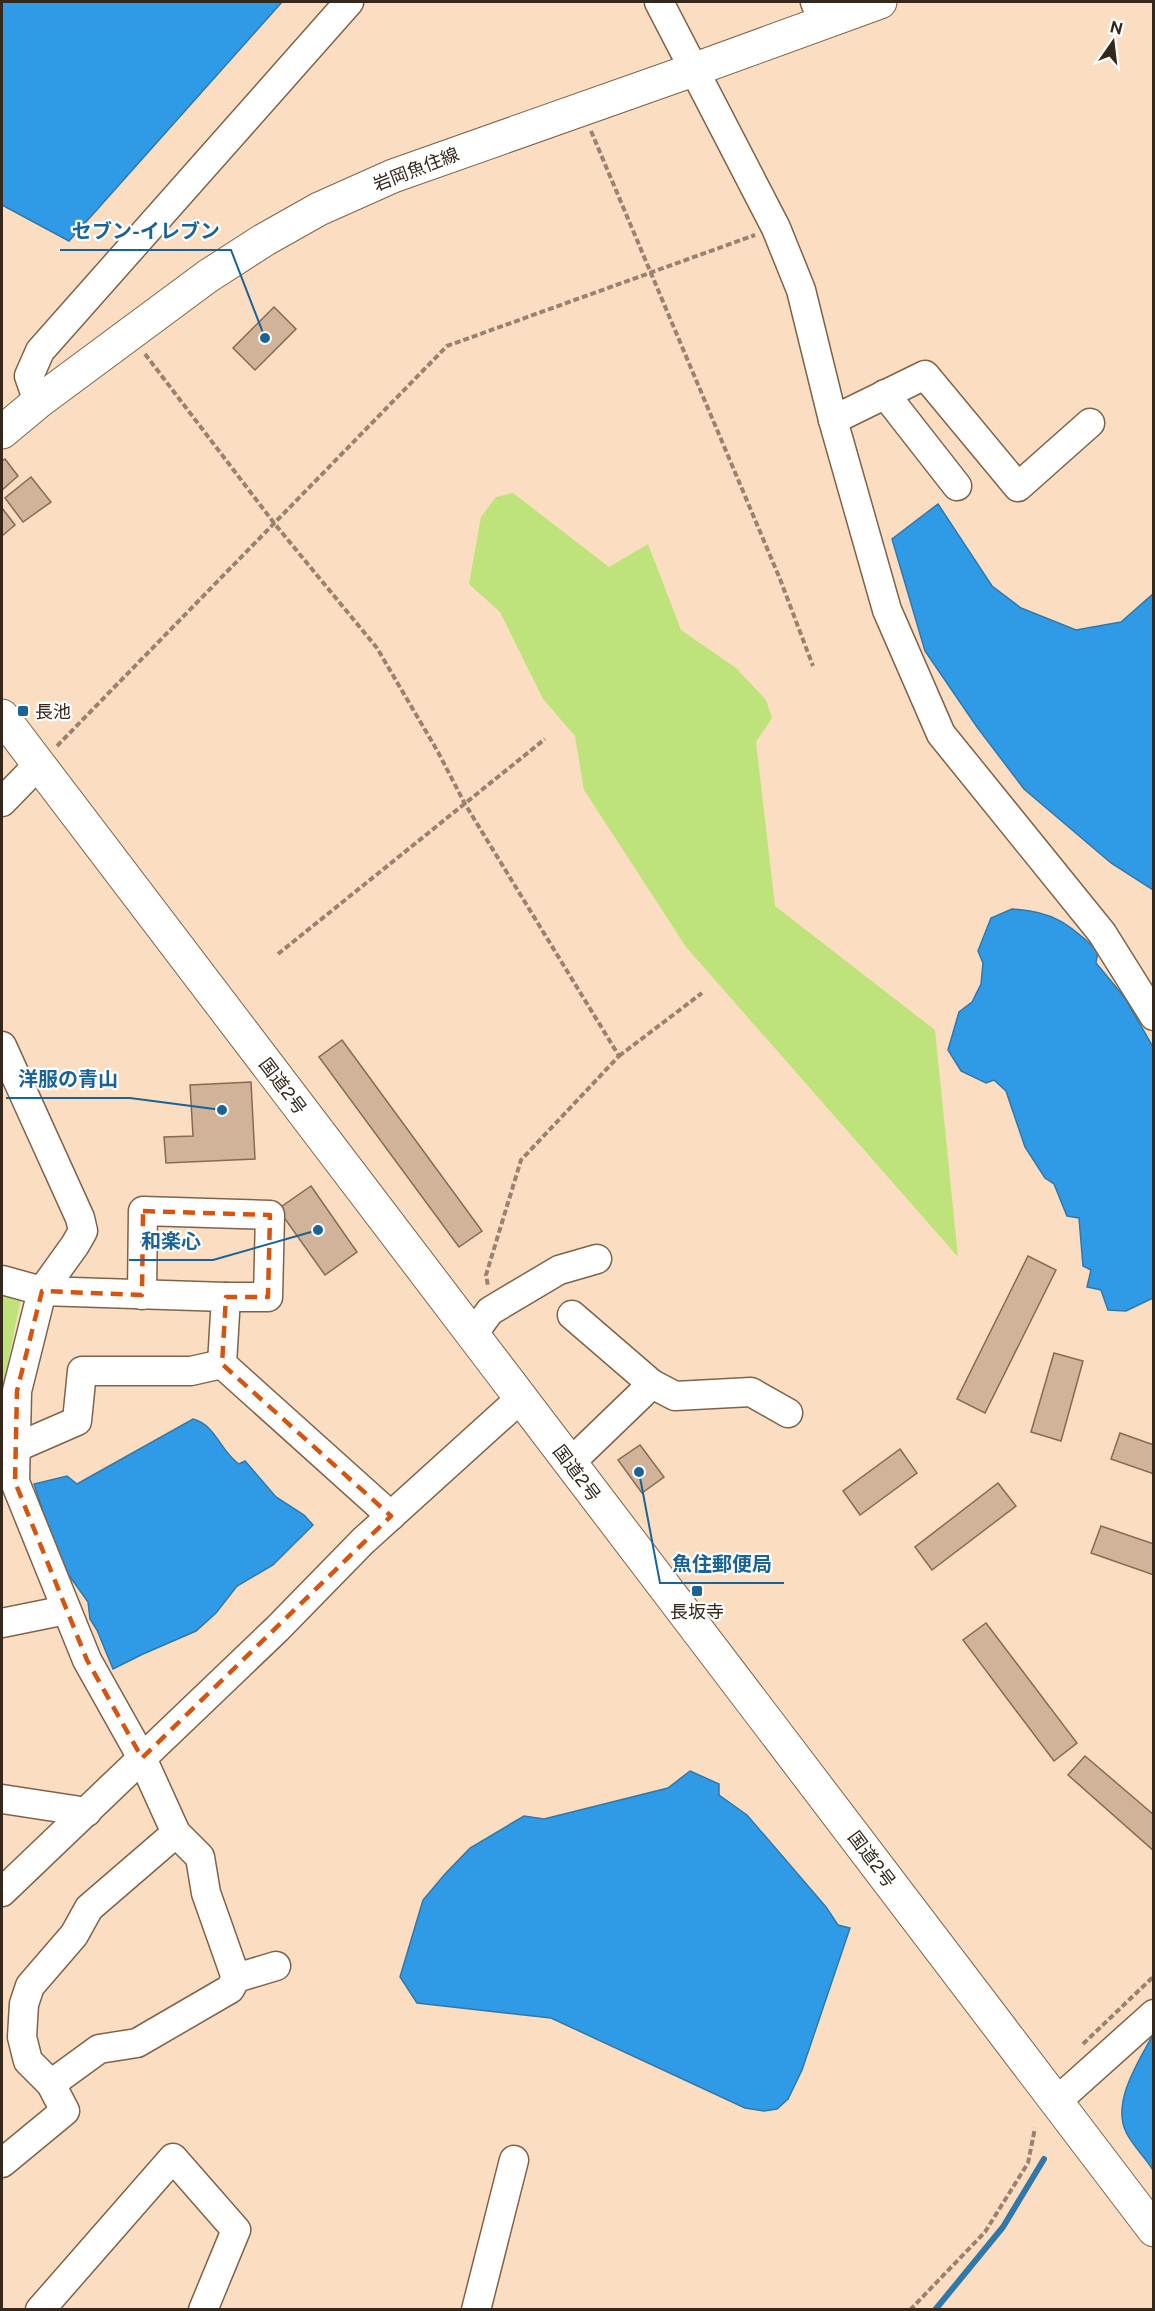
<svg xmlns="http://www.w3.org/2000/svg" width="1155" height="2311" viewBox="0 0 1155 2311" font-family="'Public Sans','Noto Sans JP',sans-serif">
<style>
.green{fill:#bfe37b}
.water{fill:#2f9be7;stroke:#3078aa;stroke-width:1.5}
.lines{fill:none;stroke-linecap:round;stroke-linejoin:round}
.stream{stroke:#3078aa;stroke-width:6}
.building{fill:#d0b398;stroke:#866b52;stroke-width:1.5}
.minor-casing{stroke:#7e634a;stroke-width:31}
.major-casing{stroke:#7e634a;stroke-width:35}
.highway-casing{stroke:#7e634a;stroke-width:35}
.path{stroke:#998370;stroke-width:4;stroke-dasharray:6 3;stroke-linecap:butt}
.minor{stroke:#fff;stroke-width:28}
.major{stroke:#fff;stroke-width:33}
.highway{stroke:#fff;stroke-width:33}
.marked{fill:none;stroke:#d6540e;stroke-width:4.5;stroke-dasharray:12 8;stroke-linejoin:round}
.poi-dot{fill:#196397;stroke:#fff;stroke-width:2}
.labels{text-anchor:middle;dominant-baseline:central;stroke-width:4.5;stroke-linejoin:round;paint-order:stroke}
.street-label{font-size:18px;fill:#34281d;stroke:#fff}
.poi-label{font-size:18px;fill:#34281d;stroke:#fff;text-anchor:start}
.leader{fill:none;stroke:#196397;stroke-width:2}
.callout-dot{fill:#196397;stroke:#fff;stroke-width:2}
.callout-label{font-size:20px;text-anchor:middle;font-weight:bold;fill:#196397;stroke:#fff;stroke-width:4.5;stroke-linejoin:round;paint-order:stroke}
</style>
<rect width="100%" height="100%" fill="#fbddc1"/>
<g class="green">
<polygon points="513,493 609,567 648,544 681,630 736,668 766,700 772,718 756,742 775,906 935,1030 958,1257 686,947 584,790 575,736 543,699 500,612 469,584 481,517 496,497"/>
<polygon points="2,1293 21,1298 2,1392"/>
</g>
<g class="water">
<polygon points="2,2 282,2 69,241 2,205"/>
<polygon points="938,504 992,586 1021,608 1076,630 1121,622 1153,594 1153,890 1111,863 1024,789 977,727 925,651 892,539"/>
<path d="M1012,909C1053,911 1069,924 1098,951L1096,963L1125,998L1153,1047V1298L1126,1311L1108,1310L1101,1290L1087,1287L1091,1270L1083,1266L1079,1218L1067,1216L1054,1184L1045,1178L1025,1147L1006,1091L994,1080L986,1083L961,1071L948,1050L959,1012L972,1002L981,984L983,963L978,951L991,918Z"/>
<path d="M193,1419C216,1425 220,1451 239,1464L245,1461L276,1497L304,1515L313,1525L273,1565L237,1586L216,1613L196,1631L143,1654L113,1669L97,1630L90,1619L88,1602L68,1574L49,1530L34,1484L67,1476L77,1484Z"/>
<polygon points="690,1771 719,1784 719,1795 747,1815 826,1907 838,1925 850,1928 802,2070 788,2099 777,2109 764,2111 745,2108 551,2018 417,2003 400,1977 423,1900 445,1874 470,1848 524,1816 544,1819 668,1788"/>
<path d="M1153,2036V2170C1145,2157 1132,2145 1126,2132C1112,2103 1137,2064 1150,2040Z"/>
</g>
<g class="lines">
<polyline class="stream" points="935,2310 1003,2227 1044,2159"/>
</g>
<g class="building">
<polygon points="274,307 296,329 255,370 233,348"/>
<polygon points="5,459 18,476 2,490 2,461"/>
<polygon points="31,477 51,502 23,522 5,498"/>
<polygon points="2,508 15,525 2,536"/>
<polygon points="342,1040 482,1231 459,1247 319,1057"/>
<polygon points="251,1082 255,1159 166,1163 164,1137 193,1136 190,1085"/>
<polygon points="311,1186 357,1252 325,1275 278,1209"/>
<polygon points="1028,1256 1056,1270 985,1413 957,1399"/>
<polygon points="1054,1353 1083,1361 1061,1441 1031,1432"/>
<polygon points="1120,1433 1154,1445 1154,1474 1111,1459"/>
<polygon points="640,1445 664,1477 642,1493 618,1460"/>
<polygon points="900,1449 917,1473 860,1515 843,1491"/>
<polygon points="998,1483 1016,1506 932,1570 915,1547"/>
<polygon points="1101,1526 1154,1544 1154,1575 1091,1553"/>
<polygon points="986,1623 1077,1743 1054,1761 963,1640"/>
<polygon points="1085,1756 1154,1815 1154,1851 1068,1775"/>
</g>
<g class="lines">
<g class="minor-casing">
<g id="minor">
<polyline points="659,2 776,228 801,290 833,420 887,610 941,734 1102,933 1154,1016"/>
<polyline points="815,2 823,22"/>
<polyline points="885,394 957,486"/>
<polyline points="38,402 29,376 40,351 349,2"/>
<polyline points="833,420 925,375 1018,487 1090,423"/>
<polyline points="2,802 38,765"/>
<polyline points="2,1046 80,1218 83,1231 75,1245 42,1291 17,1391 15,1482 87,1660 142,1758 176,1833 200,1857 206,1893 236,1978 276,1966"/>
<polyline points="2,1280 42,1291 226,1297 222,1364 391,1516"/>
<polyline points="142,1295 143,1211 270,1215 268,1297 226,1297"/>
<polyline points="572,1315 652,1384 675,1396 751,1392 788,1413"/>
<polyline points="473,1334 490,1311 559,1270 597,1259"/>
<polyline points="2,1444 15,1448 77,1421 82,1371 191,1371 222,1364"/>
<polyline points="570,1463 652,1384"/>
<polyline points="2,1623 66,1610"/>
<polyline points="2,1799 87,1812"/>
<polyline points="2,1892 277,1629 363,1541 521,1398"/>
<polyline points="51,2084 99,2049 137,2043 230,1989 236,1978"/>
<polyline points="1057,2101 1154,2014"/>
<polyline points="2,2163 65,2111 51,2084 28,2061 22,2037 24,2004 30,1986 74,1935 89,1908 176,1833"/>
<polyline points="40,2310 173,2158 236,2230 203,2310"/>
<polyline points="476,2310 514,2160"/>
</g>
</g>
<g class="major-casing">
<polyline id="major" points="2,432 38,402 208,276 264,240 319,209 393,176 693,70 880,2"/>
</g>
<g class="highway-casing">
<polyline id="highway" points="2,716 1154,2230"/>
</g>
<g class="path">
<polyline points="591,131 780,579 813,666"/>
<polyline points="145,354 274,523 377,648 438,752 465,804 619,1056 521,1160 486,1275 488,1286"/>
<polyline points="57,746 447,346 755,235"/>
<polyline points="278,954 545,739"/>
<polyline points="619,1056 702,993"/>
<polyline points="1083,2044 1154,1976"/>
<polyline points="910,2310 985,2232 1028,2163 1035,2128"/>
</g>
<use href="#minor" class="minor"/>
<use href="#major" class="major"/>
<use href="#highway" class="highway"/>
</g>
<path class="marked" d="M143,1211L270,1215L268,1297H226L222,1364L391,1516L142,1758L87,1660L15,1482L17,1391L42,1291L142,1295Z"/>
<g class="poi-dot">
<rect x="17" y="705" width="12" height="12" rx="3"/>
<rect x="691" y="1585" width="12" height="12" rx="3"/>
</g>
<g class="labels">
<g class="street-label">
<text transform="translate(416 169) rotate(-21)">岩岡魚住線</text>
<text transform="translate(283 1086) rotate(53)">国道2号</text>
<text transform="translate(577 1473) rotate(53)">国道2号</text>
<text transform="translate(872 1859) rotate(53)">国道2号</text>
</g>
<g class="poi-label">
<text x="35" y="711">長池</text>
<text x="697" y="1611" text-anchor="middle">長坂寺</text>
</g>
</g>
<path class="leader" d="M265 338L231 250H60M222 1110L130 1098H6M318 1230L213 1260H129M639 1472L660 1583H784"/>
<g class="callout-dot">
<circle cx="265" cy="338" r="6"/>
<circle cx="222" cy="1110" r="6"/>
<circle cx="318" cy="1230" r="6"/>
<circle cx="639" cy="1472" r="6"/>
</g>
<g class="callout-label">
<text x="146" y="238">セブン-イレブン</text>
<text x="68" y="1086">洋服の青山</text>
<text x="171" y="1248">和楽心</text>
<text x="722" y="1571">魚住郵便局</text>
</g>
<rect width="1155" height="2311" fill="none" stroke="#34281d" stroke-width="6"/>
<g transform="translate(1113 42) rotate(14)" stroke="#ffffff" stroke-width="4.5" paint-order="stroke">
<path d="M0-4.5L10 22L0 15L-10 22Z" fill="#34281d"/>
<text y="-9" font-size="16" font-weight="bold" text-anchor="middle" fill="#34281d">N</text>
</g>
</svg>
